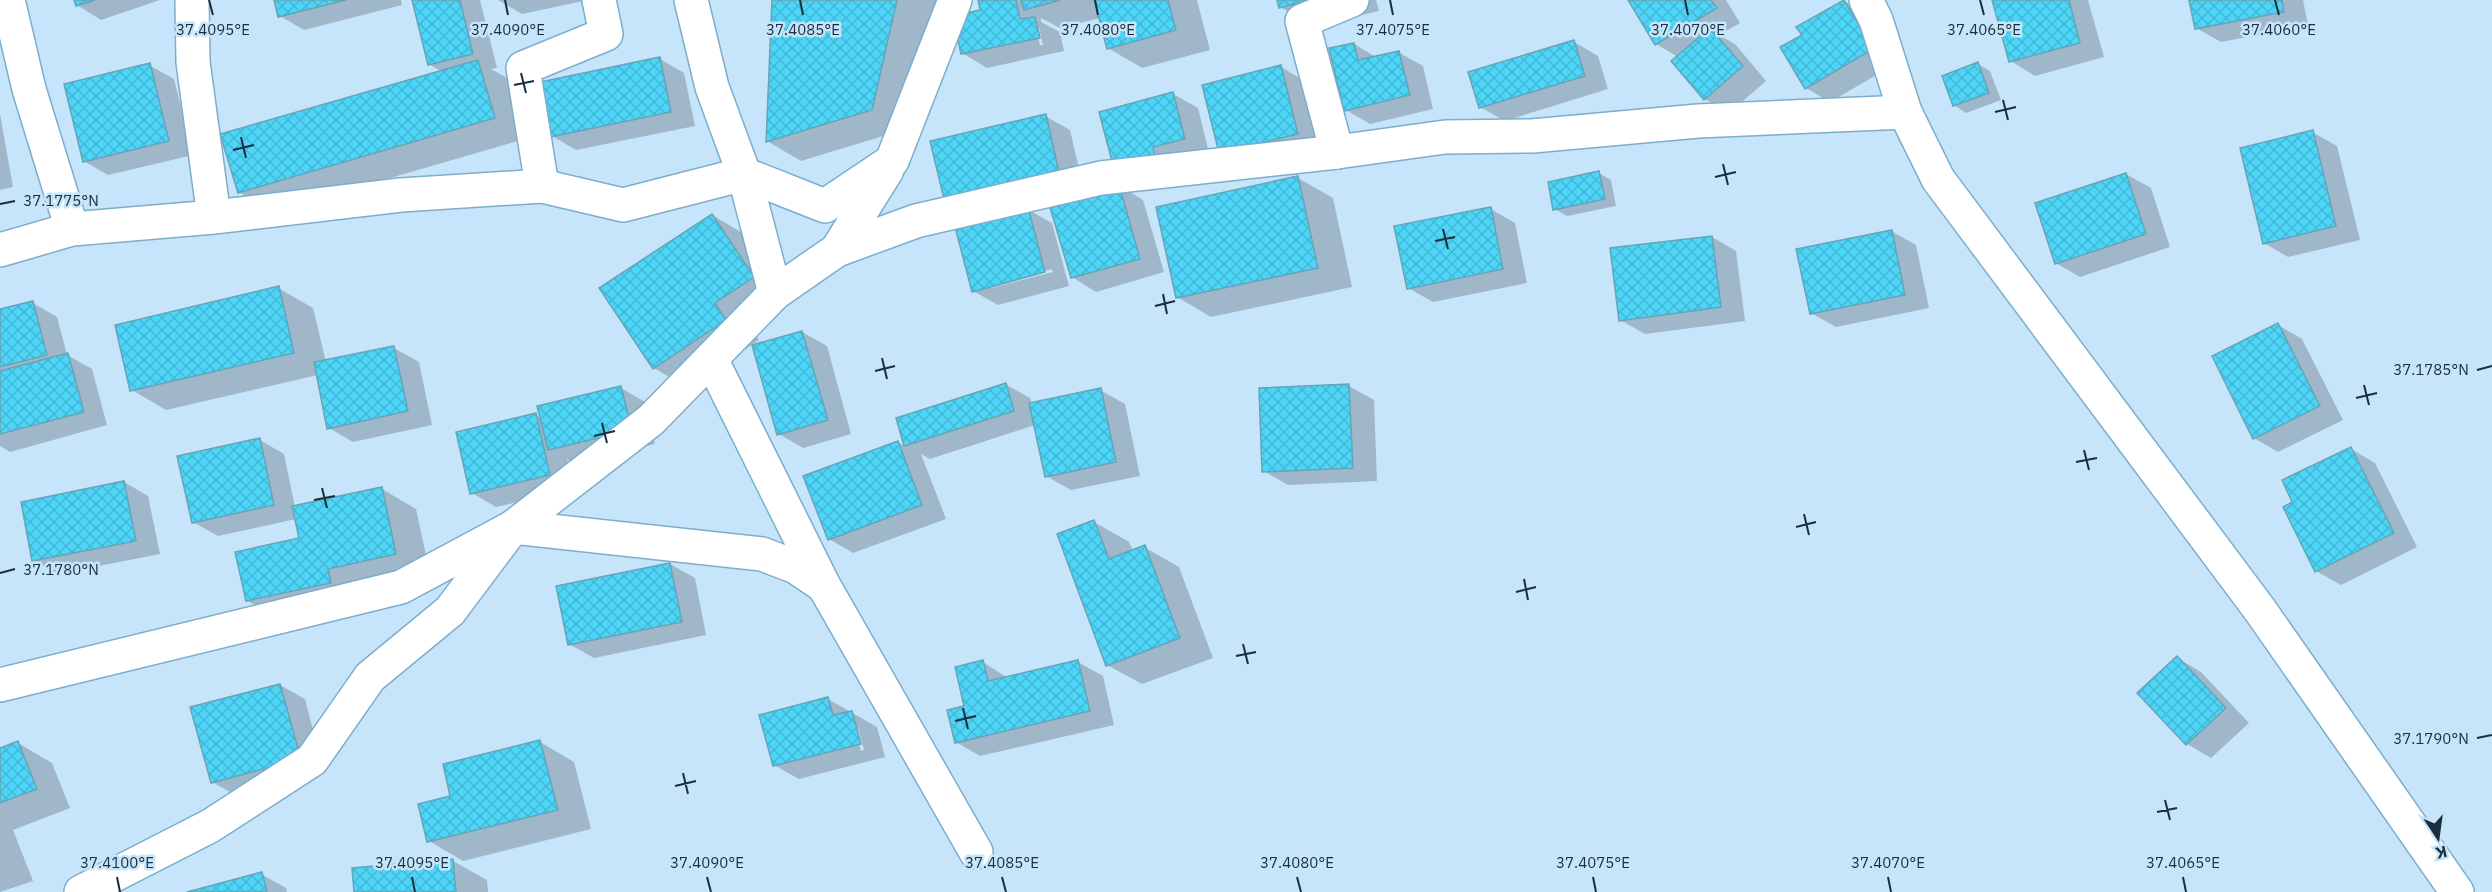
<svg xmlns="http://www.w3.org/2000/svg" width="2492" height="892" viewBox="0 0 2492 892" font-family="'IBM Plex Sans',sans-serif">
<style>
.shadow{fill:#0003;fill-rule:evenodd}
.building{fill:url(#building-cross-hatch);stroke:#65a5b7;stroke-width:1.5}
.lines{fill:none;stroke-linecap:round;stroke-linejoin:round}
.minor-casing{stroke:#7cadcd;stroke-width:36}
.minor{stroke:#fff;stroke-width:33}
.ticks{fill:none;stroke:#1a2e3b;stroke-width:2}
.ticks-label{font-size:15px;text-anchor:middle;fill:#1a2e3b;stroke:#c7e5fa;stroke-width:5;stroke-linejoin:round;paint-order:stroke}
</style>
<defs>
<pattern id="building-cross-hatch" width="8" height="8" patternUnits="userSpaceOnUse" patternTransform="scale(1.5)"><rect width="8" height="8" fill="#4dd5f7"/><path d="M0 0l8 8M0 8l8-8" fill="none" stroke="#43b7d5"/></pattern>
</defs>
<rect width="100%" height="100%" fill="#c7e5fa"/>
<g class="shadow">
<polygon points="75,0 160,0 101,20 77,5"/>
<polygon points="275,0 401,0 402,5 304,30 280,16"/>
<polygon points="414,0 480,0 497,68 491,69 512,81 528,138 273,212 239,192 442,72 429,64"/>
<polygon points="498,0 588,0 522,14"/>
<polygon points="773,0 936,0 906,129 801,161 767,141"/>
<path d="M980,0H1197L1210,50L1142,68L1108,48L1100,18L1060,28L1041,18V22L1060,32L1064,51L987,68L962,53L982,11ZM1036,28H1039L1043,45H1040Z"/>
<polygon points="1279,0 1376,0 1379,11 1315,26 1280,7"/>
<polygon points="1630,0 1726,0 1740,23 1719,35 1735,44 1766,81 1729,113 1705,99 1678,57 1656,44"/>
<polygon points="1994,0 2088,0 2104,57 2035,76 2011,61"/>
<polygon points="2191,0 2303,0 2308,25 2221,42 2196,28"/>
<polygon points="1844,1 1868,15 1897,63 1830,102 1806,88 1804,36"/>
<polygon points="1574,42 1598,56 1608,89 1505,121 1480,107"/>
<polygon points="1354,44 1376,57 1398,52 1423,66 1433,109 1370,124 1346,110"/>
<polygon points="660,59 684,73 695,126 576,150 552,136"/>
<polygon points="1978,64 1990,71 2001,100 1966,113 1954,105"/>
<polygon points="149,65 174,79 193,155 108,175 84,161"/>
<polygon points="1281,67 1305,81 1322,147 1245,167"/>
<polygon points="1173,94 1198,108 1209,153 1139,182"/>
<polygon points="0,114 13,187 0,190"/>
<polygon points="1045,116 1070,130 1084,190 970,217"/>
<polygon points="2312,132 2337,146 2360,240 2288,257 2264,243"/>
<polygon points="1599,173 1611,180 1616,206 1567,216 1555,209"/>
<polygon points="2126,174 2151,188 2170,247 2080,277 2056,263"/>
<polygon points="1298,178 1333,198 1352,287 1211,317 1177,297"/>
<polygon points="1119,185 1143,200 1164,272 1096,292 1072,277"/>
<path d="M1027,209L1052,223L1069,286L998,305L973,291ZM1052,269L1053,272L991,288V285Z"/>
<polygon points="1491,209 1515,223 1527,283 1433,302 1408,288"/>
<polygon points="712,215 746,235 787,297 748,323 759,340 688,388 654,368"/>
<polygon points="1891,231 1916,245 1929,308 1836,327 1811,313"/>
<polygon points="1712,237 1736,251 1745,321 1645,334 1620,320"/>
<polygon points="278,288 313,308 326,362 394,348 419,362 432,425 353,442 329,428 318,375 166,410 132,390"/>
<polygon points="33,303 57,317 67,355 92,369 107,425 10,452 0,446 0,311"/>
<polygon points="2278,325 2302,339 2343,420 2278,452 2254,438"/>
<polygon points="802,332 827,346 851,434 803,448 779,434"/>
<polygon points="1005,384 1030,398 1032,404 1100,390 1125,404 1140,476 1071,490 1046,476 1035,425 930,459 921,454 946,519 853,553 829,539 898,442 906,447 898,419"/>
<polygon points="1349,386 1374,400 1377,481 1288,485 1264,471"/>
<polygon points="621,388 645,402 655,444 573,463 567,459 574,489 496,507 472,493 535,415 542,418"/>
<polygon points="260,440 284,454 295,507 382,489 416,509 430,574 282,620 248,601 301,540 296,519 218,536 193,522"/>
<polygon points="2351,449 2375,463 2417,547 2341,585 2316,571"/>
<polygon points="124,482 148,496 160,554 58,574 33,560"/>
<polygon points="1094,522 1129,542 1133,551 1144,547 1179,567 1213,658 1142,684 1107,665"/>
<polygon points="670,564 695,578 706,635 594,658 569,644"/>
<polygon points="2177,658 2201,672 2249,723 2211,758 2187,744"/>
<polygon points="983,662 1008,678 1078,662 1103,676 1114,725 980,756 956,742 966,707"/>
<polygon points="280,685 305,699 324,772 237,796 212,782"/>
<path d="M828,699L877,727L885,757L799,779L774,765ZM855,728H858L864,750L861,751Z"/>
<polygon points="540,742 574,762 591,829 463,861 429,841 452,797"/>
<polygon points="18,743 52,763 70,808 13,830 33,881 0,892 0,750"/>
<polygon points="453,861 487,880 488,892 355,892"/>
<polygon points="261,874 286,888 287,892 193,892"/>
</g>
<g class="building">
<polygon points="74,0 95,0 76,6"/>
<polygon points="274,0 346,0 278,17"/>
<polygon points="412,0 460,0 473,54 428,65"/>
<polygon points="772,0 897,0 872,110 766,142"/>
<polygon points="978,0 1016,0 1020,19 1035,17 1040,38 961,54 953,16 980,10"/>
<polygon points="1021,0 1060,0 1024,10"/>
<polygon points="1094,0 1168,0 1176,30 1107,49"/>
<polygon points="1277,0 1310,0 1279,8"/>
<polygon points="1628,0 1711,0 1717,8 1655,45"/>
<polygon points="1844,0 1873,49 1805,89 1780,47 1802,35 1796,27"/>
<polygon points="1992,0 2069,0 2080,43 2009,62"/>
<polygon points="2189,0 2282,0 2284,12 2195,29"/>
<polygon points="1710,28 1743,66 1704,100 1671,61"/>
<polygon points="1574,40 1585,76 1479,108 1468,72"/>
<polygon points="1354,43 1358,60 1399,51 1410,95 1344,111 1329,48"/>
<polygon points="660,57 671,112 550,137 540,82"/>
<polygon points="478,60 495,118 238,193 220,134"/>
<polygon points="1978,62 1989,93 1953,106 1942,76"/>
<polygon points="150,63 169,141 83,162 64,84"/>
<polygon points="1281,65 1298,134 1219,153 1202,85"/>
<polygon points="1173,92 1185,139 1153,147 1155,158 1114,169 1099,112"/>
<polygon points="1046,114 1060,177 945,203 930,141"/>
<polygon points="2313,130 2336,226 2263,244 2240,148"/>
<polygon points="1599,171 1605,199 1553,210 1548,182"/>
<polygon points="2126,173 2146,234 2055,264 2035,203"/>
<polygon points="1298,176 1318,268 1176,298 1156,207"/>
<polygon points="1119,184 1140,259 1071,278 1049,204"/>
<polygon points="1028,207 1045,272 972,292 955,227"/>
<polygon points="1491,207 1503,269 1407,289 1394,226"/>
<polygon points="712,214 754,277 715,303 726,320 653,369 599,288"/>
<polygon points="1892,230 1905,295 1810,314 1796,249"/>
<polygon points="1712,236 1721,307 1619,321 1610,248"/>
<polygon points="279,286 294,353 130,391 115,325"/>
<polygon points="33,301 47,355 0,367 0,309"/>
<polygon points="2278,323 2320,406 2253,439 2212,356"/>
<polygon points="802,331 828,420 777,435 752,345"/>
<polygon points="394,346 408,411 327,429 314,362"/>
<polygon points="68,353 84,412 0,434 0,371"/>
<polygon points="1006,383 1014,411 904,446 896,418"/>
<polygon points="1349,384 1353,468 1262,472 1259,388"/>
<polygon points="621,386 632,430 548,450 537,406"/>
<polygon points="1101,388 1116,462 1045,477 1029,403"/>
<polygon points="536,413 550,475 470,494 456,432"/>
<polygon points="260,438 274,505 192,523 177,456"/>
<polygon points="898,441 922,505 828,540 803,476"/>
<polygon points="2351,447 2394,533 2315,572 2283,507 2292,502 2282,480"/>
<polygon points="124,481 136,541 32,561 21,502"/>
<polygon points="382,487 396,554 328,569 331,583 246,601 235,552 299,538 292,506"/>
<polygon points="1094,520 1109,559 1145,545 1180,638 1106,666 1057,534"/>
<polygon points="670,563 682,622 568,645 556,586"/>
<polygon points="2177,656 2226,708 2186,745 2137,693"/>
<polygon points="983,660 988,681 1078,660 1090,711 955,743 947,710 964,706 955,667"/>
<polygon points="280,684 301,759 211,783 190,707"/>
<polygon points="828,697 833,715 852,711 861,744 773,766 759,715"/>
<polygon points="540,740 558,810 427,842 418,804 450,796 443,764"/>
<polygon points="18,741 37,789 0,803 0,748"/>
<polygon points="453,859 456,892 354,892 352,868"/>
<polygon points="262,872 267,892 187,892"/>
</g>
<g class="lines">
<g class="minor-casing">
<g id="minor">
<polyline points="8,0 29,89 72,229"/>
<polyline points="192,0 193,62 214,217"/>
<polyline points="691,0 712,87 744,174 775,293"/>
<polyline points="1866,0 1876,20 1905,112 1938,179 2260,610 2457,892"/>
<polyline points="1337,152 1302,21 1352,0"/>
<polyline points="542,186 523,68 606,34 599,0"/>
<polyline points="0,250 72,229 214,217 401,195 542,186 623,205 744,174 825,206 892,161 955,0"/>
<polyline points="837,250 887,170"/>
<polyline points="711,359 823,584"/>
<polyline points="0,685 401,587 513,527 651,420 775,293 837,250 916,221 1101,178 1337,152 1445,137 1532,136 1698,121 1905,112"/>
<polyline points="81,892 210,826 312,760 370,677 450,611 513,527 762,554 796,567 824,586 976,852"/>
</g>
</g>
<use href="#minor" class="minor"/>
</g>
<path class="ticks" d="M209,0L213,15M505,0L508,15M800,0L803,15M1095,0L1098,15M1390,0L1393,15M1685,0L1688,15M1980,0L1984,15M2275,0L2279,15M521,73L526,93M514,85L534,81M2003,100L2008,120M1995,112L2016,107M241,137L246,158M233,150L254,145M1723,164L1728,185M1715,177L1736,172M0,204L15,201M1443,229L1448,249M1435,241L1455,237M1163,294L1167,314M1155,306L1175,301M882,358L887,379M2477,370L2492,366M875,371L895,366M2364,385L2369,405M2356,398L2377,393M602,423L607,443M594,436L615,431M2084,450L2089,470M2076,462L2097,458M322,488L327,508M314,500L335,496M1804,514L1809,535M1796,527L1816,522M0,573L15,569M1524,579L1528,600M1516,592L1536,587M1243,644L1248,664M1236,656L1256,652M963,708L968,729M955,721L976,716M2477,738L2492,735M683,773L688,794M675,786L696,781M2165,800L2170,820M2157,812L2177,808M117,877L120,892M412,877L415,892M707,877L711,892M1002,877L1006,892M1297,877L1301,892M1593,877L1596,892M1888,877L1891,892M2183,877L2186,892"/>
<g class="ticks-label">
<text x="213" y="35">37.4095°E</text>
<text x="508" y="35">37.4090°E</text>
<text x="803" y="35">37.4085°E</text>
<text x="1098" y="35">37.4080°E</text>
<text x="1393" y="35">37.4075°E</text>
<text x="1688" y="35">37.4070°E</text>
<text x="1984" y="35">37.4065°E</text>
<text x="2279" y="35">37.4060°E</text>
<text x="61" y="206">37.1775°N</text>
<text x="2431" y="375">37.1785°N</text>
<text x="61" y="575">37.1780°N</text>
<text x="2431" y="744">37.1790°N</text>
<text x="117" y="868">37.4100°E</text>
<text x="412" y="868">37.4095°E</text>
<text x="707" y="868">37.4090°E</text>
<text x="1002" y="868">37.4085°E</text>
<text x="1297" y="868">37.4080°E</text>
<text x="1593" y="868">37.4075°E</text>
<text x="1888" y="868">37.4070°E</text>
<text x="2183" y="868">37.4065°E</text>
</g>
<g transform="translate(2438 838) rotate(167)" stroke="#c7e5fa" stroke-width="4.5" paint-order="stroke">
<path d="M0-4.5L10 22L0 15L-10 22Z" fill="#1a2e3b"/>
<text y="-9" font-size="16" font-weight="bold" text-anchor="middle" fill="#1a2e3b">K</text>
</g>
</svg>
